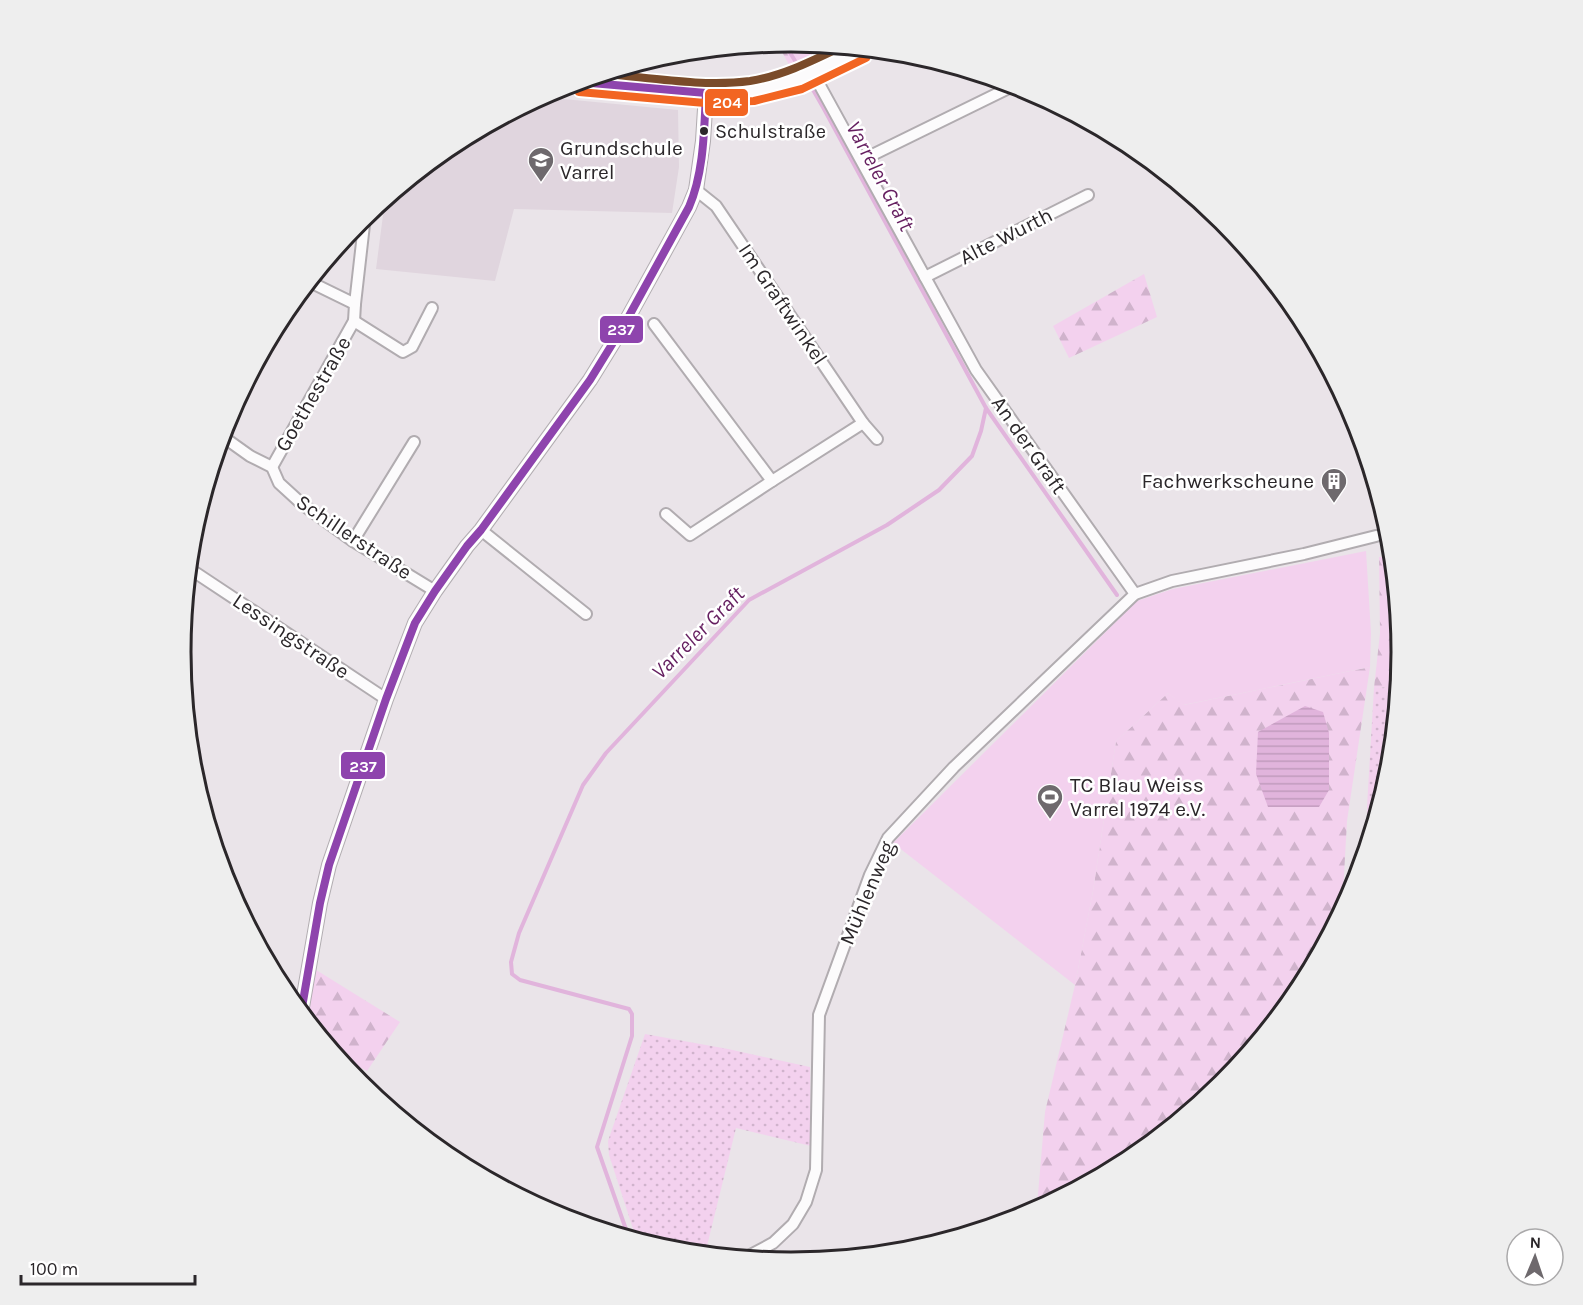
<svg xmlns="http://www.w3.org/2000/svg" width="1583" height="1305" viewBox="0 0 1583 1305" font-family="Karla,sans-serif">
<style>
.built{fill:#e0d5de}
.grass{fill:url(#grass-dots)}
.forest{fill:url(#forest-firs)}
.pitch{fill:#f3d1ee}
.water{fill:url(#water-rules)}
.lines{fill:none;stroke-linecap:round;stroke-linejoin:round}
.stream{stroke:#e1b4dc;stroke-width:4}
.minor-casing{stroke:#b1acb0;stroke-width:14}
.tertiary-casing{stroke:#b1acb0;stroke-width:16}
.secondary-casing{stroke:#b1acb0;stroke-width:20}
.minor{stroke:#fcfbfc;stroke-width:10}
.tertiary{stroke:#fcfbfc;stroke-width:14}
.secondary{stroke:#fcfbfc;stroke-width:16}
.bus-1-casing{stroke:#fff;stroke-width:12}
.bus-2-casing{stroke:#fff;stroke-width:12}
.bus-3-casing{stroke:#fff;stroke-width:12}
.bus-1{stroke:#8e44ad;stroke-width:8}
.bus-2{stroke:#f26522;stroke-width:8}
.bus-3{stroke:#7a4b2a;stroke-width:8}
.bus-dot{fill:#2b272a;stroke:#fff;stroke-width:2}
.labels{text-anchor:middle;dominant-baseline:central;stroke-width:5;stroke-linejoin:round;paint-order:stroke}
.bus-label{font-size:20px;fill:#2b272a;stroke:#fff;text-anchor:start}
.poi-label{font-size:21px;fill:#2b272a;stroke:#fff;text-anchor:start}
.street-label{font-size:21px;fill:#2b272a;stroke:#fff}
.water-label{font-size:22px;font-style:italic;fill:#651f60;stroke:#fff}
.rim{fill:none;stroke:#2b272a;stroke-width:3}
.line-badge{stroke:#fff;stroke-width:2}
.badge-label{font-size:16px;text-anchor:middle;font-weight:bold;fill:#fff}
</style>
<defs>
<pattern id="grass-dots" width="8" height="8" patternUnits="userSpaceOnUse" patternTransform="scale(1.5)"><rect width="8" height="8" fill="#f3d1ee"/><path d="M2 2h.1M6 6h.1" fill="none" stroke="#d0b3cc" stroke-width="1.8" stroke-linecap="round"/></pattern>
<pattern id="forest-firs" width="22" height="20" patternUnits="userSpaceOnUse" patternTransform="scale(1.5)"><rect width="22" height="20" fill="#f3d1ee"/><path d="M5 1l3.5 6h-7zM16 11l3.5 6h-7z" fill="#d0b3cc"/></pattern>
<pattern id="water-rules" width="6" height="5" patternUnits="userSpaceOnUse" patternTransform="scale(1.5)"><rect width="6" height="5" fill="#e1b4dc"/><path d="M0 2.5h6" fill="none" stroke="#c19bbd"/></pattern>
</defs>
<rect width="100%" height="100%" fill="#eae4e9"/>
<polygon class="built" points="543,97 678,110 679,167 672,213 514,209 495,281 376,269 385,200 453,145"/>
<g class="grass">
<polygon points="1399,686 1390,772 1368,846 1367,807 1374,688"/>
<polygon points="645,1034 728,1049 810,1067 811,1146 736,1128 706,1250 738,1258 672,1251 637,1241 609,1155 608,1141"/>
</g>
<g class="forest">
<polygon points="792,42 811,44 819,58 792,70 777,43"/>
<polygon points="1144,274 1157,317 1069,358 1053,326"/>
<polygon points="1379,557 1393,557 1402,653 1399,686 1374,688 1380,633"/>
<polygon points="1370,667 1347,821 1342,911 1299,992 1223,1084 1130,1160 1043,1207 1037,1206 1045,1112 1075,985 1093,891 1116,741 1168,693 1184,705"/>
<polygon points="313,968 400,1022 367,1071 336,1055 309,1022"/>
</g>
<polygon class="pitch" points="1366,551 1371,633 1370,667 1183,705 1168,693 1116,741 1093,891 1075,985 893,843 1137,601 1173,589"/>
<polygon class="water" points="1305,706 1323,712 1329,733 1329,790 1319,807 1268,807 1256,774 1258,732"/>
<g class="lines">
<g class="stream">
<polyline points="784,43 802,72"/>
<polyline points="986,408 1117,595"/>
<polyline points="629,1238 597,1147 632,1036 632,1014 629,1009 520,980 512,974 511,962 519,933 583,785 606,753 749,600 887,525 939,490 972,456 981,431 986,408 824,109 808,81"/>
</g>
<g class="minor-casing">
<g id="minor">
<polyline points="813,73 976,370 1135,594"/>
<polyline points="862,160 1015,85"/>
<polyline points="925,277 1088,195"/>
<polyline points="310,282 355,304"/>
<polyline points="354,321 355,304 365,216"/>
<polyline points="654,324 772,481"/>
<polyline points="863,423 877,439"/>
<polyline points="222,436 250,456 272,467 279,483 302,504 353,541 435,591"/>
<polyline points="272,467 354,321 403,352 412,347 432,308"/>
<polyline points="666,514 690,535 772,481 863,423 716,206 696,190"/>
<polyline points="481,530 586,614"/>
<polyline points="353,541 414,442"/>
<polyline points="196,573 386,699"/>
<polyline points="745,1258 773,1243 793,1224 806,1202 816,1170 819,1015 870,875 888,838 954,767 1135,594 1172,581 1304,554 1376,536"/>
</g>
</g>
<g class="tertiary-casing">
<polyline id="tertiary" points="301,1013 320,903 329,865 386,699 415,623 435,591 467,546 481,530 590,380 624,325 689,207 696,190 703,141 706,93"/>
</g>
<g class="secondary-casing">
<polyline id="secondary" points="580,82 706,93 752,91 798,79 861,49"/>
</g>
<use href="#minor" class="minor"/>
<use href="#tertiary" class="tertiary"/>
<use href="#secondary" class="secondary"/>
<g class="bus-1-casing">
<g id="bus-1">
<polyline points="580,82 706,93"/>
<path d="M301,1013L320,903L329,865L386,699L415,623L435,591L467,546L481,530L590,380L624,325L689,207C704,172 704,131 706,93"/>
</g>
</g>
<g class="bus-2-casing">
<polyline id="bus-2" points="579,92 705,103 754,101 802,89 866,58"/>
</g>
<g class="bus-3-casing">
<path id="bus-3" d="M606,74C652,78 704,87 750,81C782,76 812,61 841,47"/>
</g>
<use href="#bus-1" class="bus-1"/>
<use href="#bus-2" class="bus-2"/>
<use href="#bus-3" class="bus-3"/>
</g>
<defs>
<g id="school-pin" transform="scale(1.35)"><path d="M0 17L-7.5 6A9.5 9.5 0 1 1 7.5 6Z" fill="#6e696d" stroke="#fff"/><path d="M0-5L7-2L0 1L-7-2ZM-4 1L0 2.5L4 1V4Q0 6-4 4Z" fill="#fff"/></g>
<g id="building-pin" transform="scale(1.35)"><path d="M0 17L-7.5 6A9.5 9.5 0 1 1 7.5 6Z" fill="#6e696d" stroke="#fff"/><path d="M-4-6H4V6H1V3H-1V6H-4ZM-2.5-4.3h1.7v1.8h-1.7ZM.8-4.3h1.7v1.8H.8ZM-2.5-1h1.7V.8h-1.7ZM.8-1h1.7V.8H.8Z" fill="#fff"/></g>
<g id="stadium-pin" transform="scale(1.35)"><path d="M0 17L-7.5 6A9.5 9.5 0 1 1 7.5 6Z" fill="#6e696d" stroke="#fff"/><path d="M0-5a6.5 5 0 1 0 0 10a6.5 5 0 1 0 0-10ZM-3.5-1.8h7v3.6h-7Z" fill="#fff"/></g>
</defs>
<g fill-rule="evenodd">
<use href="#school-pin" x="541" y="160"/>
<use href="#building-pin" x="1334" y="481"/>
<use href="#stadium-pin" x="1050" y="797"/>
</g>
<circle class="bus-dot" cx="704" cy="131" r="5"/>
<g class="labels">
<g class="bus-label">
<text x="715" y="131">Schulstraße</text>
</g>
<g class="poi-label">
<text x="560" y="148">Grundschule<tspan x="560" dy="24">Varrel</tspan></text>
<text x="1314" y="481" text-anchor="end">Fachwerkscheune</text>
<text x="1070" y="785">TC Blau Weiss<tspan x="1070" dy="24">Varrel 1974 e.V.</tspan></text>
</g>
<g class="street-label">
<text transform="translate(1006 236) rotate(-27)">Alte Wurth</text>
<text transform="translate(783 304) rotate(56)">Im Graftwinkel</text>
<text transform="translate(313 394) rotate(-60)">Goethestraße</text>
<text transform="translate(1029 445) rotate(55)">An der Graft</text>
<text transform="translate(354 537) rotate(34)">Schillerstraße</text>
<text transform="translate(291 636) rotate(34)">Lessingstraße</text>
<text transform="translate(867 893) rotate(-67)">Mühlenweg</text>
</g>
<g class="water-label">
<text transform="translate(880 176) rotate(62)">Varreler Graft</text>
<text transform="translate(698 633) rotate(-45)">Varreler Graft</text>
</g>
</g>
<path d="M0 0H1583V1305H0ZM191 652a600 600 0 1 1 1200 0a600 600 0 1 1-1200 0Z" fill="#eee" fill-rule="evenodd"/>
<path class="rim" d="M191 652a600 600 0 1 1 1200 0a600 600 0 1 1-1200 0Z"/>
<g class="line-badge">
<rect x="704" y="88" width="45" height="29" rx="6" fill="#f26522"/>
<rect x="599" y="315" width="45" height="29" rx="6" fill="#8e44ad"/>
<rect x="340" y="751" width="46" height="29" rx="6" fill="#8e44ad"/>
</g>
<g class="badge-label">
<text x="727" y="108">204</text>
<text x="621" y="335">237</text>
<text x="363" y="772">237</text>
</g>
<g transform="translate(1535 1257) rotate(2)"><circle r="28" fill="#ffffff" stroke="#aaa9aa" stroke-width="1.5"/>
<path d="M0-4.5L10 22L0 15L-10 22Z" fill="#6e696d"/>
<text y="-9" font-size="16" font-weight="bold" text-anchor="middle" fill="#2b272a">N</text>
</g>
<path d="M21 1275v9h174v-9" fill="none" stroke="#2b272a" stroke-width="3"/>
<text x="30" y="1275" font-size="18" fill="#2b272a" stroke="#ffffff" stroke-width="4.5" paint-order="stroke">100 m</text>
</svg>
